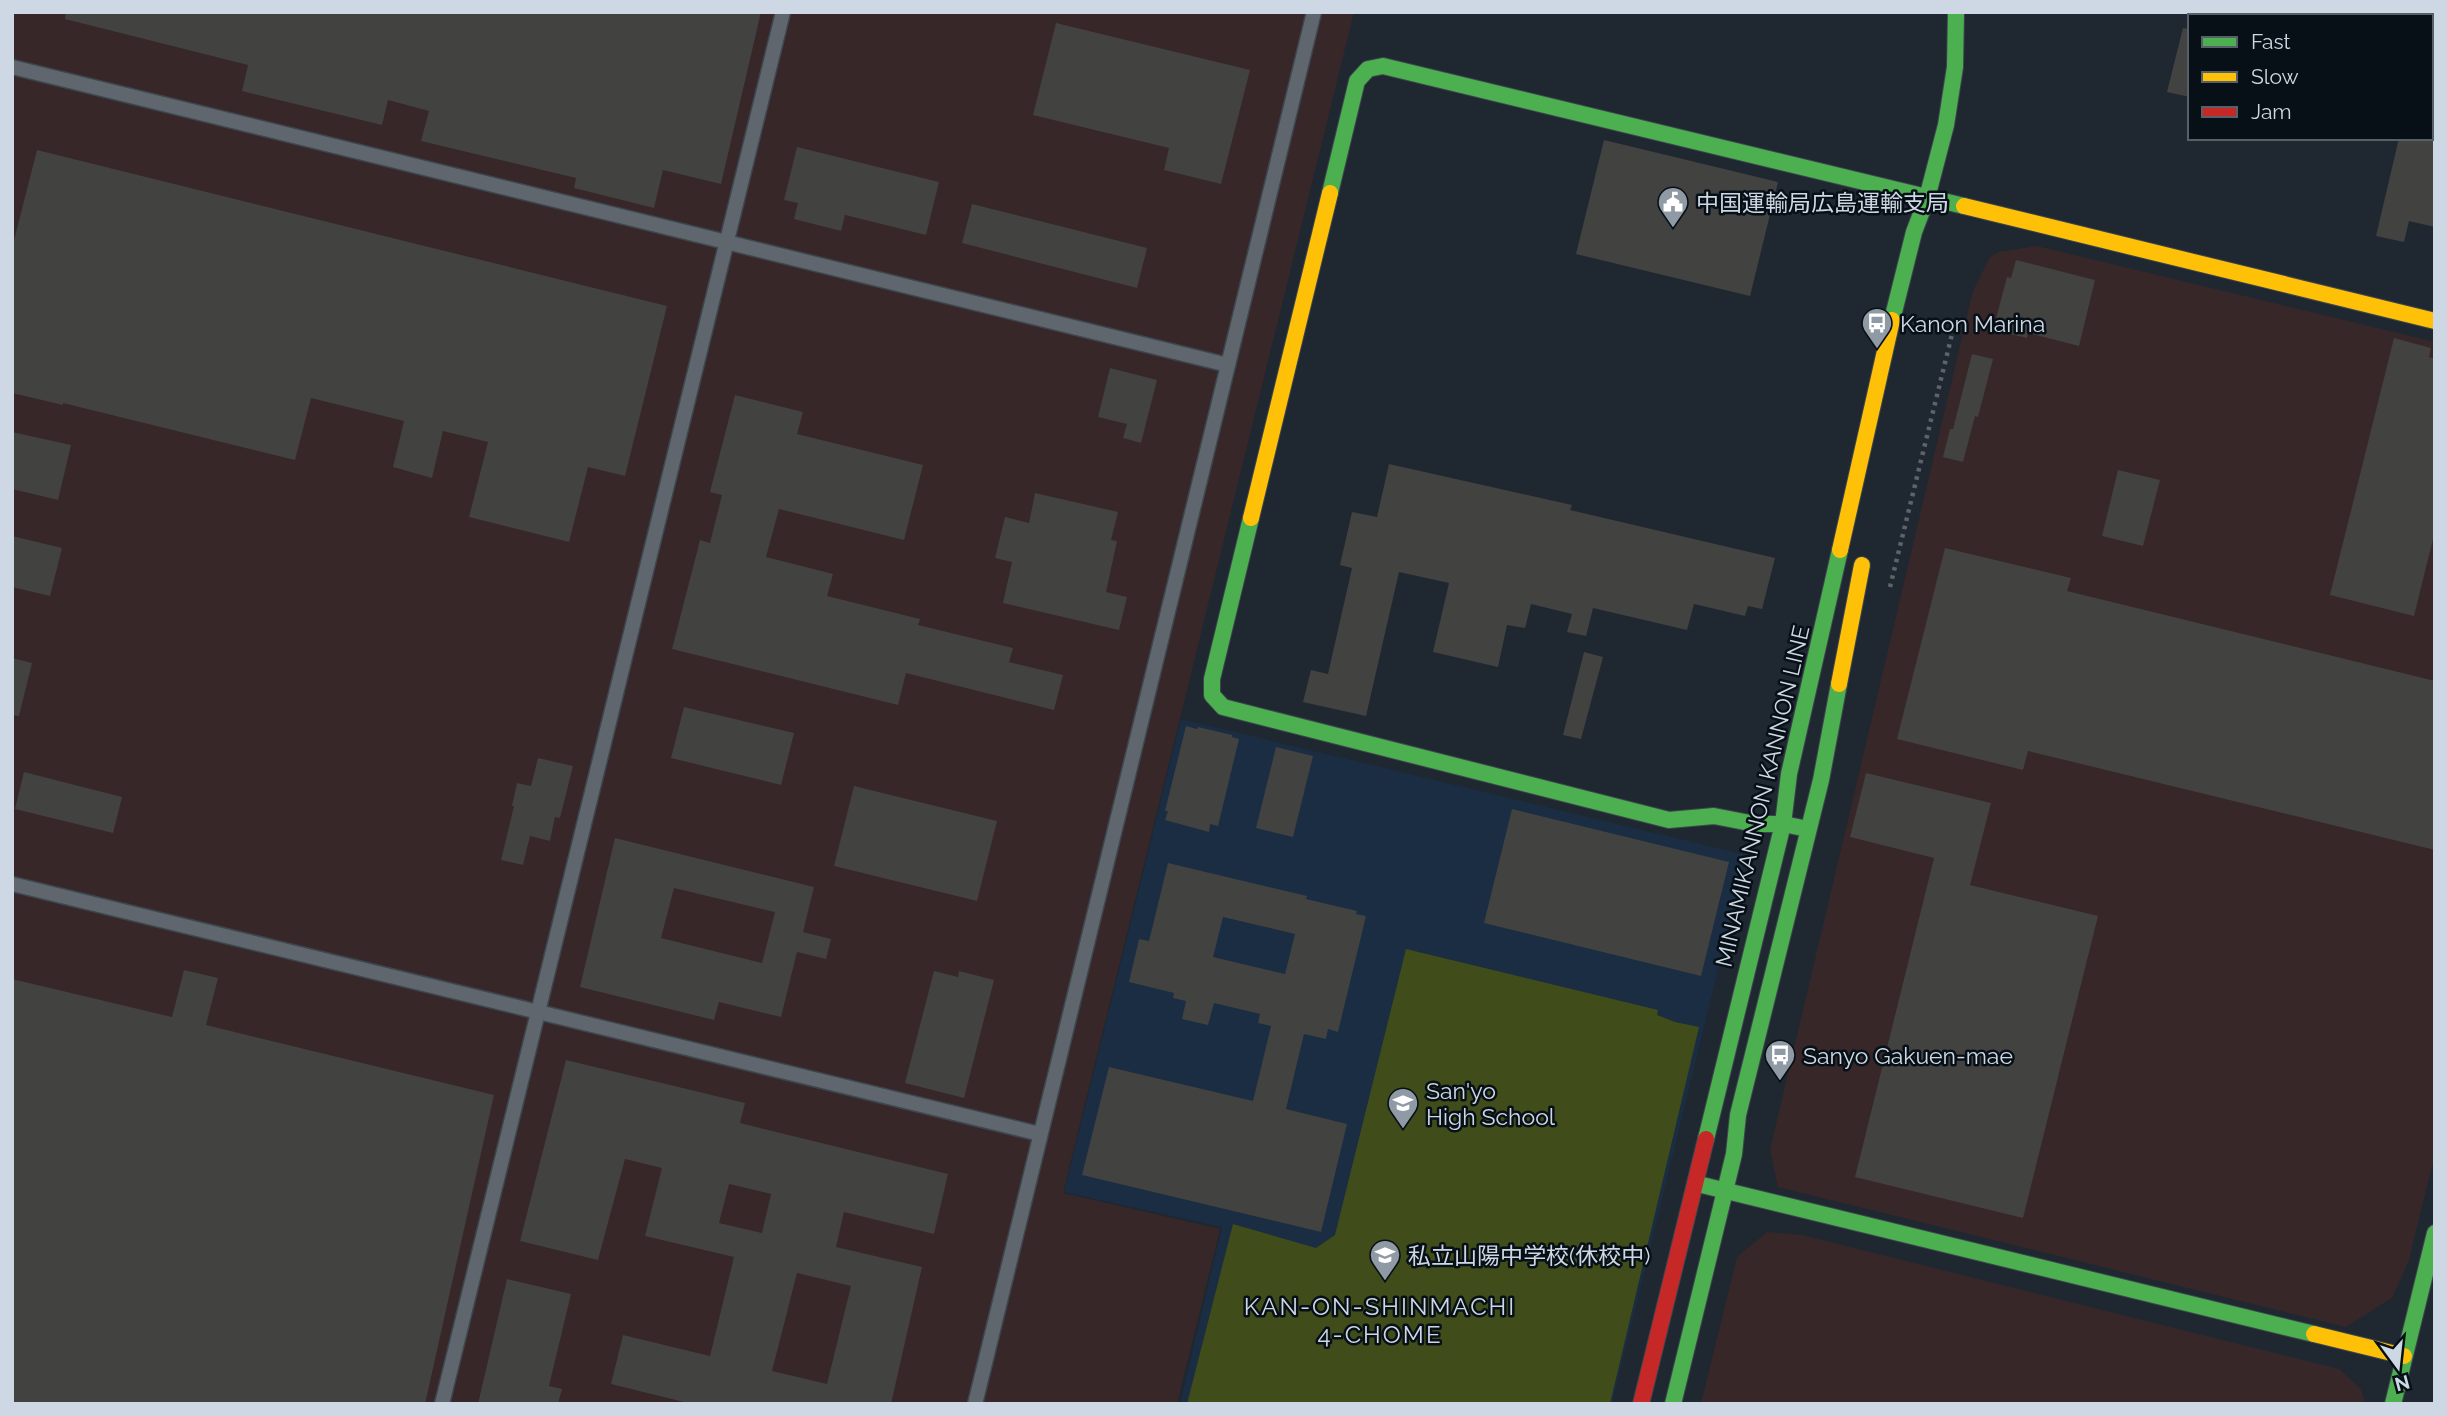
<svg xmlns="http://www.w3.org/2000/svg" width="2447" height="1416" viewBox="0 0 2447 1416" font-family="Raleway,'Noto Sans JP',sans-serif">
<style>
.built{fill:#1a2d42}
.industrial{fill:#372728}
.green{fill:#404c1a}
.building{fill:#424240;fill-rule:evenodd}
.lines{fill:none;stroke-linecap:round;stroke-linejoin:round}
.lane-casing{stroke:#3d454d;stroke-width:17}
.fast-casing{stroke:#3d454d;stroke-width:18}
.slow-casing{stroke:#3d454d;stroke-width:18}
.jam-casing{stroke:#3d454d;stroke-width:18}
.path{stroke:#5c6369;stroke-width:4.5;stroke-dasharray:3.5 5;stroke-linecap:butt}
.lane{stroke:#5f666d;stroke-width:14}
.fast{stroke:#4caf50;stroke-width:16}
.slow{stroke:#ffc107;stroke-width:16}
.jam{stroke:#c62828;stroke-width:16}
.labels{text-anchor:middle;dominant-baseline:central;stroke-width:5;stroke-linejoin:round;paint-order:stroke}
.poi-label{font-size:23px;fill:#cdd8e4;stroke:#081017;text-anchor:start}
.street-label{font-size:23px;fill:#cdd8e4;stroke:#081017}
.neighbourhood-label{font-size:24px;letter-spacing:2px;fill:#cdd8e4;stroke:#081017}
</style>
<rect width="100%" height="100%" fill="#1f2831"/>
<polygon class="built" points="1181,719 1746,855 1612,1404 1180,1404 1222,1227 1064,1192"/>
<g class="industrial">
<polygon points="12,12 1354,12 1063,1193 1220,1229 1177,1404 12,1404"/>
<polygon points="2037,246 2435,342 2435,1153 2409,1260 2392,1298 2346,1327 1778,1187 1770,1150 1973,291 1990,257 1999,252"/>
<polygon points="1767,1232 1802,1235 2339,1369 2361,1389 2365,1404 1701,1404 1737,1257"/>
</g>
<polygon class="green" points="1406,949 1658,1010 1657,1015 1675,1022 1699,1027 1610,1404 1187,1404 1233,1224 1316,1248 1335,1235"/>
<g class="building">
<polygon points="66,12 761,12 721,184 663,170 654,208 574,188 576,178 421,141 429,111 388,100 382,125 242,91 248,65 65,19"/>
<polygon points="1056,23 1250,70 1221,184 1164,170 1169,148 1033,115"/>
<polygon points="2183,28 2190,29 2190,97 2167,92"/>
<polygon points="2399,138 2435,138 2435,227 2409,221 2404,242 2376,236"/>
<polygon points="1604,140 1778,182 1750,296 1576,254"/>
<polygon points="797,147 939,182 926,235 845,215 841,231 794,219 798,203 784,200"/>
<polygon points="37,150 667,306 625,476 588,467 569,542 469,517 488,442 443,431 432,478 393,467 404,421 311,398 295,460 63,403 63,405 12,393 12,248"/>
<polygon points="972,204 1147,248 1137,288 962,243"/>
<polygon points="2016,260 2095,280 2079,346 2028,333 2027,338 1993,330 2007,277 2011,278"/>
<polygon points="2394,338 2431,348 2429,357 2435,359 2435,531 2414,616 2330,595"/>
<polygon points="1972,354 1993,359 1978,417 1975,416 1963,462 1943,457 1950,429 1953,429"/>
<polygon points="1110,368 1157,380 1141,443 1123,438 1127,424 1098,417"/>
<polygon points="735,395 803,412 797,434 923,465 904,540 779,509 766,557 833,574 827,596 920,619 918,625 1013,648 1009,662 1063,675 1054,710 906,673 898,705 672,649 700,540 710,543 722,495 710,492"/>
<polygon points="12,432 71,445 58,500 12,489"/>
<polygon points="1389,464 1572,505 1570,510 1775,558 1762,609 1748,606 1745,616 1694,604 1687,630 1593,608 1586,636 1567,632 1572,614 1531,604 1525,628 1507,625 1498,667 1433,652 1449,583 1399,572 1366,716 1303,702 1311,670 1328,674 1352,568 1340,565 1352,512 1377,517"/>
<polygon points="2118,470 2160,480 2143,546 2102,536"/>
<polygon points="1035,493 1118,512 1111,540 1117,541 1106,592 1127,597 1119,630 1003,603 1012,562 995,558 1005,517 1029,523"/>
<polygon points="12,536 62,548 50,596 12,587"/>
<polygon points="1945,548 2071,578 2067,591 2435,681 2435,850 2028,751 2023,770 1897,739"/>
<polygon points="1584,652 1603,657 1581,739 1563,735"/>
<polygon points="12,658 32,663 19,716 12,715"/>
<polygon points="684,707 794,733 781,785 671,758"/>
<polygon points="1186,726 1197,729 1198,727 1232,735 1232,737 1239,739 1218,826 1210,824 1209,832 1165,820 1168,811 1165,811"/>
<polygon points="1276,747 1313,756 1293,837 1256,828"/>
<polygon points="538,758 573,766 560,818 555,817 550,841 530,836 523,865 501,860 514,806 512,806 517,783 531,786"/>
<polygon points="24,772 122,797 113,833 15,809"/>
<polygon points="1866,773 1991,803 1970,885 2098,916 2023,1218 1855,1177 1934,858 1850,837"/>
<polygon points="854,786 997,821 977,901 834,866"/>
<polygon points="1512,809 1729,862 1701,976 1484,923"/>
<path d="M615,838L814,887L803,932L831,939L826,959L797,952L781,1017L719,1002L714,1020L580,987ZM674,888L775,912L762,963L661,938Z"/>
<path d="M1168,863L1307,896L1306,899L1357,911L1356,914L1366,916L1338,1032L1328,1029L1326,1039L1304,1034L1286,1109L1347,1124L1321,1232L1082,1175L1109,1067L1253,1101L1271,1026L1258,1023L1260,1014L1214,1003L1208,1025L1182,1019L1186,1001L1173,998L1174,993L1129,982L1139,939L1149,941ZM1223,917L1295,934L1285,974L1213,957Z"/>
<polygon points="184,970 218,978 206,1025 494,1095 425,1404 12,1404 12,979 172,1017"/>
<polygon points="934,971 958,977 959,971 994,980 964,1098 905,1083"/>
<path d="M566,1060L745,1103L740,1123L948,1174L934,1234L844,1212L836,1247L922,1267L891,1404H692L611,1384L623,1335L710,1356L734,1257L645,1236L662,1168L625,1159L598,1260L520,1241ZM729,1184L771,1194L762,1233L719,1223ZM797,1273L851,1286L827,1384L772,1371Z"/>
<polygon points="507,1279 571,1294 549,1386 562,1389 558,1404 478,1404"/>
</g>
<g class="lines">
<g class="lane-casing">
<g id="lane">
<polyline points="12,67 1228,365"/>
<polyline points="12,884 1040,1134"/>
<polyline points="442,1404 783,12"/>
<polyline points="975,1404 1314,12"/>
</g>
</g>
<g class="fast-casing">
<g id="fast">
<polyline points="1330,193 1357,81 1368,69 1383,66 1964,206"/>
<polyline points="1892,320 1914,232 1927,198 1946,125 1955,67 1956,12"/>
<polyline points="1251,518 1212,679 1212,695 1223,707 1669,820 1714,816 1755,824 1783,824 1808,829"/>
<polyline points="1706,1139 1783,824 1789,774 1840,550"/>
<polyline points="1702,1185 2314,1334"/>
<polyline points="1673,1404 1734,1154 1738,1115 1821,780 1839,684"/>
<polyline points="2393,1404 2435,1233"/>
</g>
</g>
<g class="slow-casing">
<g id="slow">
<polyline points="1964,206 2435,321"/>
<polyline points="1251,518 1330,193"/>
<polyline points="1840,550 1892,320"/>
<polyline points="1839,684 1862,565"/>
<polyline points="2314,1334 2404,1356"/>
</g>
</g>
<g class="jam-casing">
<polyline id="jam" points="1641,1404 1706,1139"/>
</g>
<polyline class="path" points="1890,587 1954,326 1959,321"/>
<use href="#lane" class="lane"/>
<use href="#fast" class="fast"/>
<use href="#slow" class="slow"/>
<use href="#jam" class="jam"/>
</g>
<defs>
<g id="civic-pin" transform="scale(1.575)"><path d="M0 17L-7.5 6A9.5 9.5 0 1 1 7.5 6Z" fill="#909aa5" stroke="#081017"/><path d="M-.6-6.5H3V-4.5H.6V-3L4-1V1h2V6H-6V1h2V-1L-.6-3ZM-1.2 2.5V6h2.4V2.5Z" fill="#fff"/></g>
<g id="bus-pin" transform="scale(1.575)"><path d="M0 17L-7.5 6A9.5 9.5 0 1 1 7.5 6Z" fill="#909aa5" stroke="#081017"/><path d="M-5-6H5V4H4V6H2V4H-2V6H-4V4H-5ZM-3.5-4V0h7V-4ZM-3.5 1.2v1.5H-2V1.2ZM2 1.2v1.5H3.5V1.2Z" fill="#fff"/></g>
<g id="school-pin" transform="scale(1.575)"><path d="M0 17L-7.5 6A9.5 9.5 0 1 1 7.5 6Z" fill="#909aa5" stroke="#081017"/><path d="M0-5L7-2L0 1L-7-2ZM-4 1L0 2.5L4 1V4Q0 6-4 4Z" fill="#fff"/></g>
</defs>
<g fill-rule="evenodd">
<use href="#civic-pin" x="1673" y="202"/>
<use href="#bus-pin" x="1877" y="323"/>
<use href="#bus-pin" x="1780" y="1055"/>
<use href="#school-pin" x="1403" y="1103"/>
<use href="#school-pin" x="1385" y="1255"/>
</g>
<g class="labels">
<g class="poi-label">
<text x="1696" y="202">中国運輸局広島運輸支局</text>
<text x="1900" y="323">Kanon Marina</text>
<text x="1803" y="1055">Sanyo Gakuen-mae</text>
<text x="1426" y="1090">San'yo<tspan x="1426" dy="26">High School</tspan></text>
<text x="1408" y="1255">私立山陽中学校(休校中)</text>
</g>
<g class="street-label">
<text transform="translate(1762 796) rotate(-77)">MINAMIKANNON KANNON LINE</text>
</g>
<g class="neighbourhood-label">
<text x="1380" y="1306">KAN-ON-SHINMACHI<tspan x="1380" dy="28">4-CHOME</tspan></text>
</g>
</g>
<rect width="2447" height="1416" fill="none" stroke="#cdd8e4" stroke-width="28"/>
<rect x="2188" y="14" width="245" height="126" fill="#081017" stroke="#576069" stroke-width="2"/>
<rect x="2202" y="37" width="35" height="10" fill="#4caf50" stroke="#576069" stroke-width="2"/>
<text x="2251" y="49" font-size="21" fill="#cdd8e4">Fast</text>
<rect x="2202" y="72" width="35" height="10" fill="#ffc107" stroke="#576069" stroke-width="2"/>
<text x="2251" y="84" font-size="21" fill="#cdd8e4">Slow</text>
<rect x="2202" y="107" width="35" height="10" fill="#c62828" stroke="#576069" stroke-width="2"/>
<text x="2251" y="119" font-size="21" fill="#cdd8e4">Jam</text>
<g transform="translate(2398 1367) rotate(165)" stroke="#081017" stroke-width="5" paint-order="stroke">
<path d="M0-5L12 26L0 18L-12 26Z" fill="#cdd8e4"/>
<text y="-10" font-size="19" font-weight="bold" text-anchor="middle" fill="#cdd8e4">N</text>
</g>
</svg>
